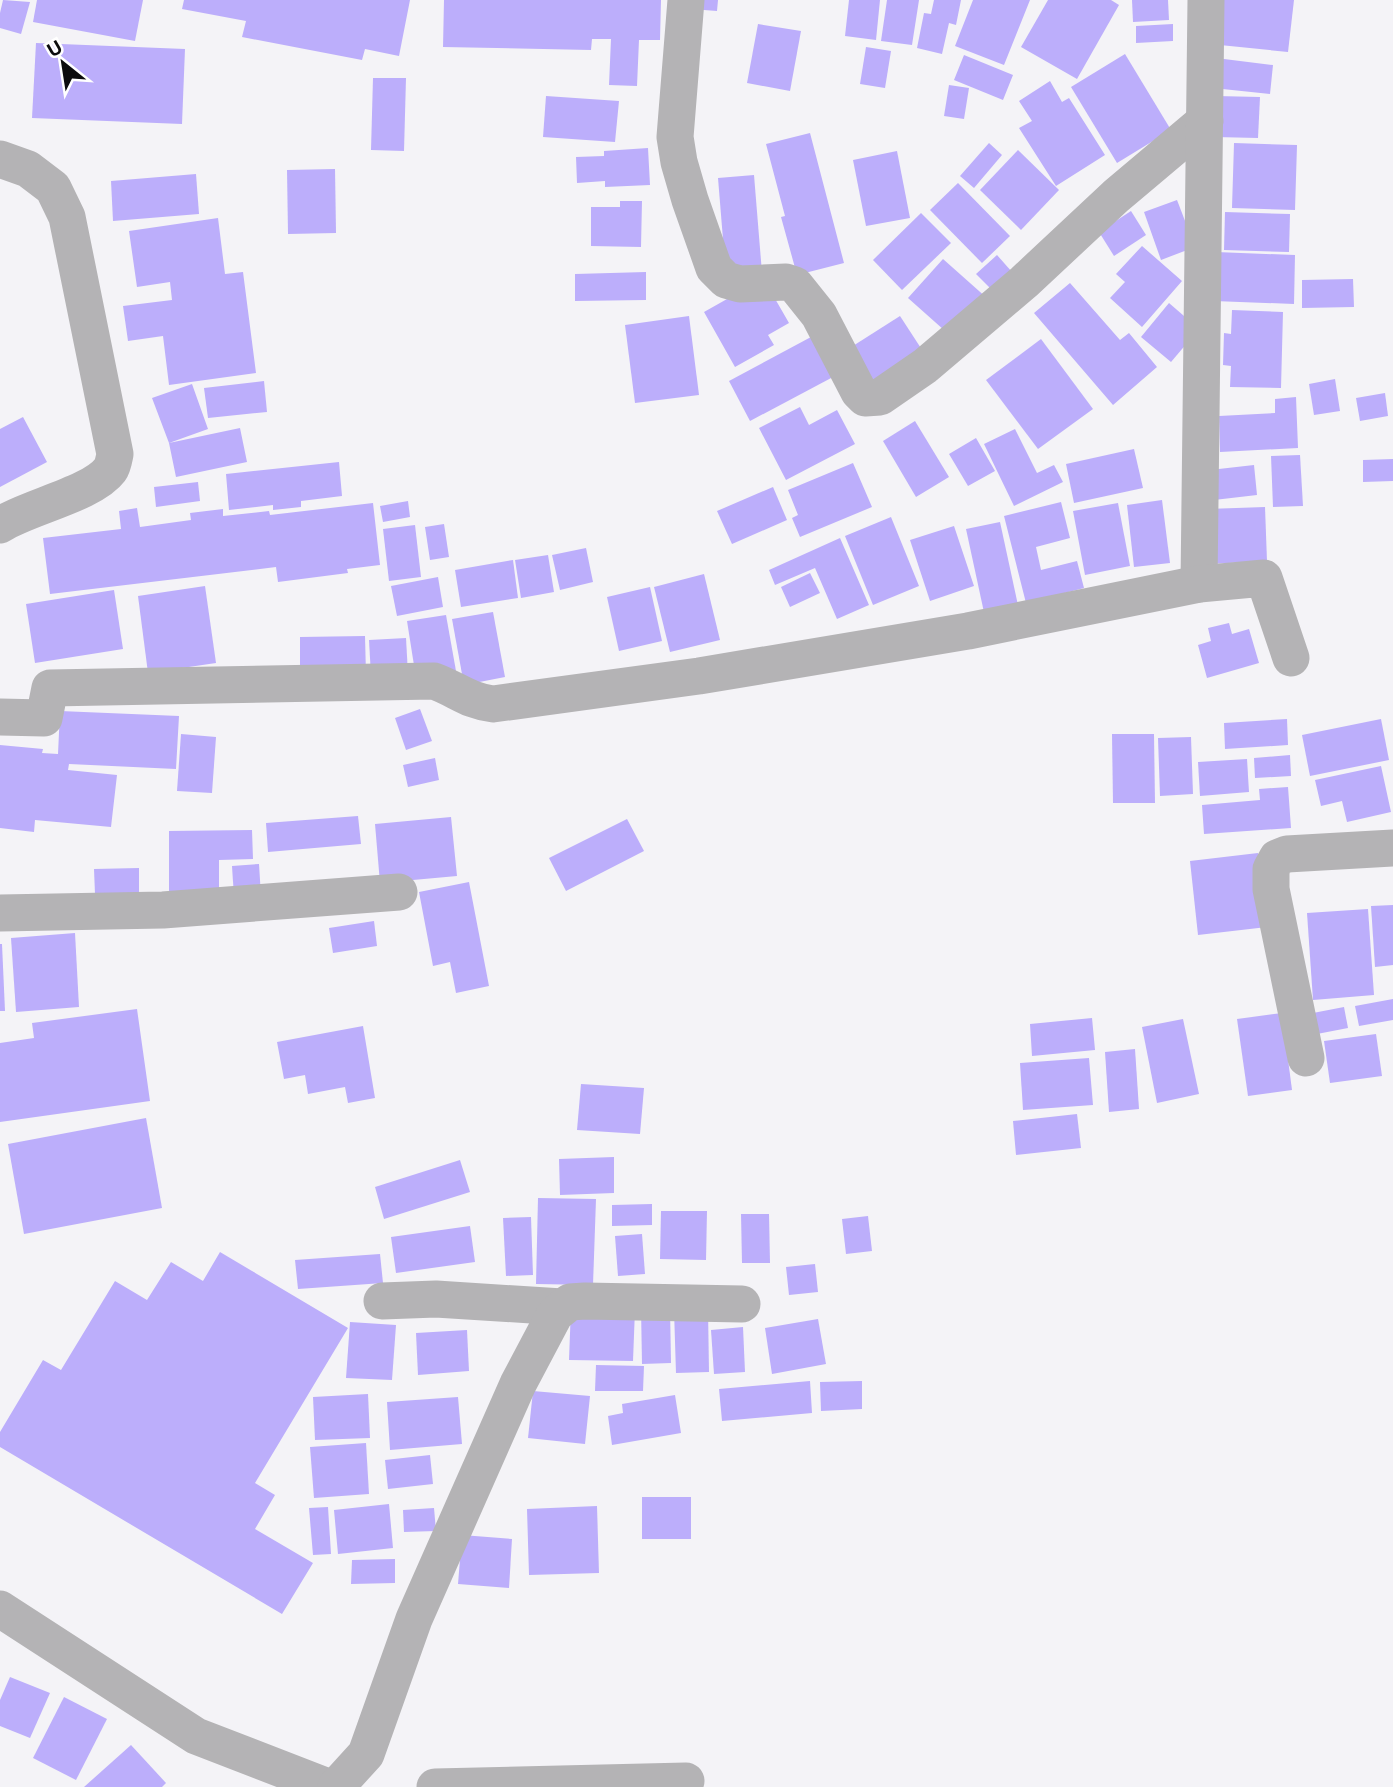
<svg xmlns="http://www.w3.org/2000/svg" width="1393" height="1787" viewBox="0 0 1393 1787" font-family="'Open Sans',sans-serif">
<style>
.building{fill:#bcaefb}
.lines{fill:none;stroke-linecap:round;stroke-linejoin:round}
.minor{stroke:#b4b3b5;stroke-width:37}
</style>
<rect width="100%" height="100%" fill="#f4f3f7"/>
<g class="building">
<polygon points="3,0 30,2 21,34 0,28 0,13"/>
<polygon points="37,0 143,0 135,41 33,22"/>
<polygon points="184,0 410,0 399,56 365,49 362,60 242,37 246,21 182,9"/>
<polygon points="444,0 661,0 660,40 639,40 637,86 609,85 611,39 592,39 591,50 443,47"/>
<polygon points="692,0 718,0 717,11 691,9"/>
<polygon points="849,0 880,0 876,40 845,36"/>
<polygon points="887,0 919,0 912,45 881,41"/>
<polygon points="934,0 961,0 956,25 949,23 942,54 917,48 924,13 931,14"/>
<polygon points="973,0 1030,0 1004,65 955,46"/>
<polygon points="1048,0 1111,0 1119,5 1077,79 1021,47"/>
<polygon points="1132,0 1168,0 1169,20 1133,22"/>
<polygon points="1214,0 1294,0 1288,52 1210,44"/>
<polygon points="758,24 801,31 790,91 747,83"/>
<polygon points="1173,24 1173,41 1136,43 1136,26"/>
<polygon points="36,43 185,49 182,124 32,118"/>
<polygon points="866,47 891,51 885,88 860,84"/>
<polygon points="1125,54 1171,130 1117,163 1071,87"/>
<polygon points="964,55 1013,75 1003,100 954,80"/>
<polygon points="1216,58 1273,65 1270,94 1213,88"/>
<polygon points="373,78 406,78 404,151 371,150"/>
<polygon points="1050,81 1062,102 1069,98 1105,155 1056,186 1019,128 1032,121 1019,101"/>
<polygon points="949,85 969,88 964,119 944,116"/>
<polygon points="546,96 619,101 615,142 543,137"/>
<polygon points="1216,96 1260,97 1258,138 1215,137"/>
<polygon points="810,133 844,263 797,275 781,217 785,216 766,144"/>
<polygon points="989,143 1002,155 974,188 960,176"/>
<polygon points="1234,143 1297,145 1295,210 1232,208"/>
<polygon points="648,148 650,185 605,187 605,181 577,183 576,157 604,156 604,151"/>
<polygon points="1018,150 1059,190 1021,230 980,190"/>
<polygon points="897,151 910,218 866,226 853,160"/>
<polygon points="335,169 336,233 288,234 287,170"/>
<polygon points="196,174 199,214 113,221 111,181"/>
<polygon points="754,175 762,273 726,276 718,178"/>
<polygon points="958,183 1010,236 982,263 930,210"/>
<polygon points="1177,200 1195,247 1161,260 1144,212"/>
<polygon points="620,201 642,201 641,247 591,246 591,207 620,207"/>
<polygon points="1131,211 1146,235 1114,256 1099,232"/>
<polygon points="1225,212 1290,214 1289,252 1224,250"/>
<polygon points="921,213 951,243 902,290 873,260"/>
<polygon points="218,218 225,274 243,272 256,373 169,385 163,336 128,341 123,306 172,300 170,282 137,287 129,231"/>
<polygon points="1142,246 1182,281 1142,327 1110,298 1125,282 1116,274"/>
<polygon points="1216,252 1295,255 1294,304 1214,301"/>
<polygon points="997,255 1012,272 992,290 976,274"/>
<polygon points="943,259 988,299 953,338 908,298"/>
<polygon points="646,272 646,300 575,301 575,274"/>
<polygon points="1353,279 1354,307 1302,308 1302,280"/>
<polygon points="1070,283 1120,340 1129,333 1157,367 1113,405 1034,313"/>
<polygon points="743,290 770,290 789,323 768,335 774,345 735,367 704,312"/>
<polygon points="1169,303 1199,329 1171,362 1141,337"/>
<polygon points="1232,310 1283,312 1281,388 1230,387 1231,366 1223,365 1224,333 1231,334"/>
<polygon points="689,316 699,395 635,403 625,325"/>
<polygon points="900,316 928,359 872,394 845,351"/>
<polygon points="811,337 833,377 750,421 729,381"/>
<polygon points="1041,339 1093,409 1038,449 986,380"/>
<polygon points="1335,379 1340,411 1314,415 1309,384"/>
<polygon points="264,381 267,412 208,418 204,388"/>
<polygon points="192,384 208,429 169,443 240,428 247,462 176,477 169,443 152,398"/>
<polygon points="1385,393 1388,416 1360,421 1356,398"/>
<polygon points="1296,397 1298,448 1220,452 1219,416 1275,413 1275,399"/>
<polygon points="800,407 809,425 837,410 855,444 786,480 759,428"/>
<polygon points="23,417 47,462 0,487 0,429"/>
<polygon points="915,421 949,477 916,497 883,441"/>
<polygon points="1015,429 1037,473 1054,465 1063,482 1014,506 984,444"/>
<polygon points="976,438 995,471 968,486 949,454"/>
<polygon points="1134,449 1143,488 1074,503 1066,464"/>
<polygon points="1300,455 1303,506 1273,507 1271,456"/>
<polygon points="1393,459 1393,481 1363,482 1363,460"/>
<polygon points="339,462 342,496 301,501 301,507 273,510 273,505 229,510 226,474"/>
<polygon points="853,463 872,507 800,537 792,518 798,515 788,490"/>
<polygon points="1254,465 1257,495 1214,500 1210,470"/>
<polygon points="198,482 200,501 156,507 154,487"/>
<polygon points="773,487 787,520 732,544 717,511"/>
<polygon points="1162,500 1170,563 1134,567 1127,505"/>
<polygon points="408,501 410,517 383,522 380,506"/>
<polygon points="1061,502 1070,538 1036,547 1041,570 1077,561 1084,588 1026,603 1004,516"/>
<polygon points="373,503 380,565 347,569 348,573 278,582 276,567 50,594 43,538 121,529 119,511 137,508 140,527 191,520 190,513 223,509 223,516 269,511 270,515"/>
<polygon points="1118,503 1130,566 1085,575 1073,511"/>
<polygon points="1265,507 1267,561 1209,564 1207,509"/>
<polygon points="891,517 919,586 873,605 845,536"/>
<polygon points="1000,522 1019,610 985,617 966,529"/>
<polygon points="444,524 449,557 430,560 425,527"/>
<polygon points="415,525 421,577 389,581 383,529"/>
<polygon points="954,526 974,586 930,601 910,540"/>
<polygon points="840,538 869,605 837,619 815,568 775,585 769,570"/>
<polygon points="586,548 593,582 560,590 552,555"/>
<polygon points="548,555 554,592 521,598 515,560"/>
<polygon points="513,560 518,598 461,607 455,570"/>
<polygon points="810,573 820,593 790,607 781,587"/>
<polygon points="704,574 720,640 670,652 654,587"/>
<polygon points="438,577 443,607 397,616 391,586"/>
<polygon points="205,586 216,663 148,673 138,596"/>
<polygon points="650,587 662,641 619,651 607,597"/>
<polygon points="114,590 123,649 35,663 26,604"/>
<polygon points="493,612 505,677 464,685 452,619"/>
<polygon points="446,615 456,671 416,678 407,621"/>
<polygon points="1229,623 1232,634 1249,629 1259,663 1207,678 1198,645 1211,641 1208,628"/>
<polygon points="365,636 366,675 300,676 300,637"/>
<polygon points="406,638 408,674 371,676 369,640"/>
<polygon points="420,709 432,741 406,750 395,718"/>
<polygon points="60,711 179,716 176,769 69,764 68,770 117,775 111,827 35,820 34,832 0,828 0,745 43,749 42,753 58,754"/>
<polygon points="1287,719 1288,745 1225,749 1224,723"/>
<polygon points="1381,719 1389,760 1310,776 1302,735"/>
<polygon points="181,734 216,737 212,793 177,791"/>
<polygon points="1112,734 1154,734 1155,803 1113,803"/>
<polygon points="1191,737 1193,794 1160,796 1158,738"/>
<polygon points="1290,755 1291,776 1255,778 1254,758"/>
<polygon points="435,758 439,780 408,787 403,765"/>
<polygon points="1247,759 1249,792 1200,796 1198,762"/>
<polygon points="1381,766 1391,812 1347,822 1342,801 1321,806 1315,780"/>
<polygon points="1288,787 1291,828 1204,834 1202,805 1260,800 1259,789"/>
<polygon points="358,816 361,844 268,852 266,823"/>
<polygon points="451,817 457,876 380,883 375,824"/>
<polygon points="627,819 644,851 566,891 549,858"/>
<polygon points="252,830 253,859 219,860 219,896 169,897 169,831"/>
<polygon points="1258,853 1267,927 1198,935 1190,861"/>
<polygon points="259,864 261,896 234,897 232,866"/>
<polygon points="139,868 139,894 95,894 94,869"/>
<polygon points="469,882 489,986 456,993 450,962 433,966 419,892"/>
<polygon points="1393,905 1393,965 1375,967 1371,906"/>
<polygon points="1368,909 1374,995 1313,1000 1307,913"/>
<polygon points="374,921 377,946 333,953 329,928"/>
<polygon points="75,933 79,1007 16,1012 11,938"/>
<polygon points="0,944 2,944 5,1011 0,1011"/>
<polygon points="1393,999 1393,1020 1359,1026 1355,1006"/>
<polygon points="1344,1007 1348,1028 1317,1034 1313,1013"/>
<polygon points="137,1009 150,1101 0,1122 0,1043 34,1038 32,1023"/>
<polygon points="1282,1013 1292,1090 1248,1096 1237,1019"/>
<polygon points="1092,1018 1095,1050 1032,1056 1030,1024"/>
<polygon points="1183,1019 1199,1094 1157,1103 1142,1027"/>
<polygon points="363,1026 375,1098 348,1103 345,1087 308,1094 305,1075 284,1079 277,1042"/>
<polygon points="1376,1034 1382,1076 1330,1083 1324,1041"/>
<polygon points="1135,1049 1139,1109 1109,1112 1105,1052"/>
<polygon points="1089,1058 1093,1105 1023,1110 1020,1063"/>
<polygon points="581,1084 644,1088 640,1134 577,1130"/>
<polygon points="1077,1114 1081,1148 1016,1155 1013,1121"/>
<polygon points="146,1118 162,1208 24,1234 8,1144"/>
<polygon points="614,1157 614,1193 560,1195 559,1159"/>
<polygon points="460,1160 470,1192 384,1219 375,1187"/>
<polygon points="538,1198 596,1199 593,1285 536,1284"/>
<polygon points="652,1204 652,1225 612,1226 612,1205"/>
<polygon points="661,1211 707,1211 706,1260 660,1259"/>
<polygon points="741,1214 769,1214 770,1263 742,1263"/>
<polygon points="868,1216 872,1251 846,1254 842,1219"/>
<polygon points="531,1217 533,1275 506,1276 503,1218"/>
<polygon points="470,1226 475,1262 396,1273 391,1237"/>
<polygon points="642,1234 645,1274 618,1276 615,1236"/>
<polygon points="220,1252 348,1328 255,1483 275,1495 255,1529 313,1563 282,1614 0,1447 0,1432 43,1360 61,1370 115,1281 147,1300 171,1262 203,1281"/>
<polygon points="380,1254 383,1283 298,1289 295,1260"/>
<polygon points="815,1264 818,1292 789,1295 786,1267"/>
<polygon points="571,1307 635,1309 633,1361 569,1360"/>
<polygon points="670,1307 671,1363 642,1364 641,1308"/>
<polygon points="708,1309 709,1372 676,1373 674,1310"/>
<polygon points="818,1319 826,1364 772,1374 765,1328"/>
<polygon points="350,1322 396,1325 392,1380 346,1378"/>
<polygon points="743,1327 745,1372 714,1374 711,1330"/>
<polygon points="467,1330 469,1371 418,1375 416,1333"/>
<polygon points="596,1365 644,1366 643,1391 595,1391"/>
<polygon points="810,1381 812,1413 722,1421 719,1389"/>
<polygon points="862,1381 862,1409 821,1411 820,1382"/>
<polygon points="533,1391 590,1396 585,1444 528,1438"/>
<polygon points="368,1394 370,1438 315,1440 313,1397"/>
<polygon points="675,1395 681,1433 612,1445 608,1416 623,1413 622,1404"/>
<polygon points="458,1397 462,1444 390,1450 387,1402"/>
<polygon points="366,1443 369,1494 314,1498 310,1447"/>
<polygon points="430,1455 433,1484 388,1489 385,1460"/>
<rect x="642" y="1497" width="49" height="42"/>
<polygon points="389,1504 393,1548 338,1554 334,1510"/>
<polygon points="597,1506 599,1573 529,1575 527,1509"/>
<polygon points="328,1507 331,1554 313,1555 309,1508"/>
<polygon points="434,1508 436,1531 404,1532 403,1510"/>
<polygon points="462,1535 512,1539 509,1588 458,1584"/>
<polygon points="395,1559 395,1583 351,1584 352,1560"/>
<polygon points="10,1677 50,1693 30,1738 0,1726 0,1700"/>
<polygon points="64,1697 107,1719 76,1780 33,1758"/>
<polygon points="131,1745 166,1783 162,1787 84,1787"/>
</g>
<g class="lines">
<g class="minor">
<polyline points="686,0 675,137 679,162 690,200 714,268 726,280 740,284 786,282 795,285 819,315 859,392 865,398 880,397 925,366 1024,282 1116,196 1205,121"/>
<path d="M0,159L28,169L53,188L67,217L115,454C114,459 113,466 110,470C92,494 28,507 0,525"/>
<polyline points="1199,584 1206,0"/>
<path d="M0,717L44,718L50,688L434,681C458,690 468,701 493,704L699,676L968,631L1199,584L1264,578L1291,658"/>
<polyline points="0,913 163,910 399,892"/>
<polyline points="1306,1058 1271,889 1271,869 1277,858 1287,854 1393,848"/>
<polyline points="382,1301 436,1299 562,1307"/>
<polyline points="0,1609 196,1736 328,1787"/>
<polyline points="336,1787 366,1754 414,1619 518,1384 555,1314 570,1302 585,1301 742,1304"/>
<polyline points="435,1787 686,1781"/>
</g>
</g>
<g transform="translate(63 63) rotate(330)" stroke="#ffffff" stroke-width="5" paint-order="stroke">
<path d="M0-5L12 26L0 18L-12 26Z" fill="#0c0c0d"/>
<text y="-10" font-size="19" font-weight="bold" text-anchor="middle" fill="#0c0c0d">U</text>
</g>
</svg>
